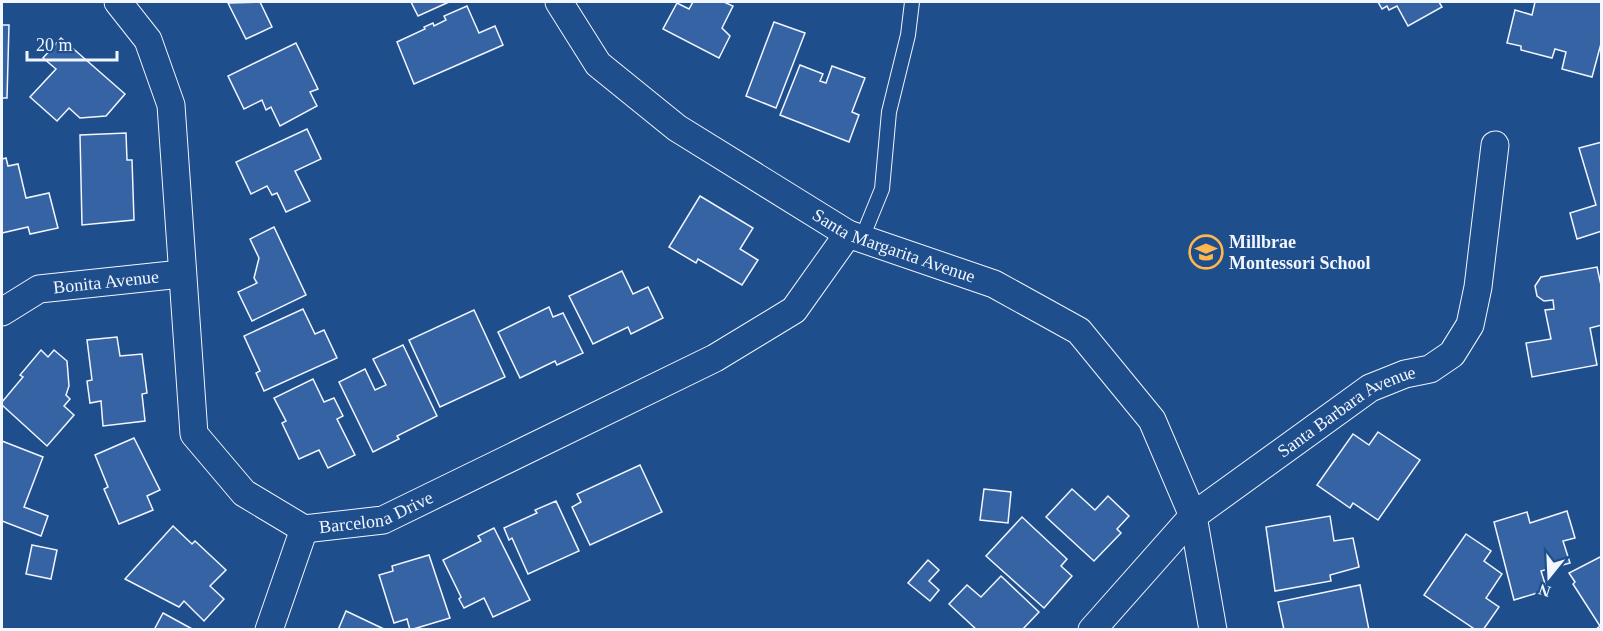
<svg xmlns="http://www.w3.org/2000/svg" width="1603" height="631" viewBox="0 0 1603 631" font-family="Georgia,serif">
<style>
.building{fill:#3563a3;stroke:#f2f6ff;stroke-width:1.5}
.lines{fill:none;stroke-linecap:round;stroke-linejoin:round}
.service-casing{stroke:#f2f6ff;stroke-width:16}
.minor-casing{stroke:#f2f6ff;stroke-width:29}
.service{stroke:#1f4e8c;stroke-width:14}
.minor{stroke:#1f4e8c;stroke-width:27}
.labels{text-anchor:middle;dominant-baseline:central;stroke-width:4.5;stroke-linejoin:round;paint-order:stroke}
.poi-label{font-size:18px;font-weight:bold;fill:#f2f6ff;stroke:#1f4e8c;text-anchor:start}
.street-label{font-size:18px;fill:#f2f6ff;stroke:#1f4e8c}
</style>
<rect width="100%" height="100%" fill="#1f4e8c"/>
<g class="building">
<polygon points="260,2 272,27 246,39 228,3"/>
<polygon points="411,2 449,2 418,16"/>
<polygon points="693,2 724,2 733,6 722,28 730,36 719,58 663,29 677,3 689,9"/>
<polygon points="1378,2 1439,2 1442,7 1408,26 1397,6 1389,10 1387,6 1382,9"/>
<polygon points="1535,2 1602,2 1602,40 1592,77 1562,69 1566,52 1555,49 1552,58 1521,50 1521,46 1507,43 1515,10 1532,15"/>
<polygon points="467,6 479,33 495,26 503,45 414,84 397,42 425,29 424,27 433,23 434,26 446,20 444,16"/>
<polygon points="774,22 805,33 776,108 746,96"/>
<polygon points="2,25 9,25 7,98 2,98"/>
<polygon points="61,38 125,94 106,116 80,118 69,108 57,121 30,97 56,69 43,58"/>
<polygon points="296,43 318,89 310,92 317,106 280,126 271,107 266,110 262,100 244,109 228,76"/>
<polygon points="800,65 823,74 820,81 826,83 832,66 865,78 852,112 859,115 849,142 780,115"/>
<polygon points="307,129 321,159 295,171 310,201 286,212 277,193 272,195 267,186 251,194 236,162"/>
<polygon points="126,133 127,160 132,160 134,220 82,225 80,135"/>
<polygon points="1602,142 1602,231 1577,239 1570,213 1596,205 1579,148"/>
<polygon points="6,158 8,166 18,164 26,198 49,193 58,228 30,234 28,227 2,233 2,159"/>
<polygon points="700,196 753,228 740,249 758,260 742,285 698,259 696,263 669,247"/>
<polygon points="274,227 306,295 252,321 238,292 257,283 254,278 259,258 250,239"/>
<polygon points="1597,267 1602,290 1602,325 1590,328 1597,365 1532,377 1526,343 1551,339 1545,310 1554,309 1553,300 1544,301 1537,296 1535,286 1541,277"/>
<polygon points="622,271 633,294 648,287 663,318 631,334 628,327 593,344 569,296"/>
<polygon points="549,307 553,317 563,313 583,353 557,365 555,361 520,378 498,332"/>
<polygon points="303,309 315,334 324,330 337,358 264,391 256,373 260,371 244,336"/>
<polygon points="474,310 505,377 440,407 409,340"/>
<polygon points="117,337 120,356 142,354 147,393 142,394 145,421 103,426 101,401 90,403 87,381 92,380 87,340"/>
<polygon points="403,345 437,416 397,436 399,439 373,452 339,382 365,369 375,390 386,385 373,359"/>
<polygon points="41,350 48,357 54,350 67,361 69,386 66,395 70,399 64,406 74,415 47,446 2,405 2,402 23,377 20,375"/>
<polygon points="313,379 324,402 334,398 343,416 337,419 355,455 328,468 319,450 299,459 282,423 286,421 274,398"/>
<polygon points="1378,432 1420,460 1378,520 1353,503 1350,508 1317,485 1353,434 1369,445"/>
<polygon points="134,438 160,490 147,496 153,510 119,524 104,489 108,487 95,455"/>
<polygon points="2,441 43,457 24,507 48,516 41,536 2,521"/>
<polygon points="640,465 662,512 590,545 572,507 581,502 577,494"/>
<polygon points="984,489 1011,492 1008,523 980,520"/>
<polygon points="1072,489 1095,510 1108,496 1129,516 1117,529 1121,533 1094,561 1046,517"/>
<polygon points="556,501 579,551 528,574 512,538 509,540 504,528 537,513 535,510"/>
<polygon points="1567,511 1575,538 1563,541 1570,563 1541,571 1547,590 1514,600 1494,522 1527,512 1530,523"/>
<polygon points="1330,516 1334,541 1353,538 1359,567 1330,575 1331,581 1275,591 1266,527"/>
<polygon points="1022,517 1067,559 1061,566 1072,576 1044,608 986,556"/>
<polygon points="173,526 192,544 195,541 226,570 210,586 224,599 204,621 184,601 179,607 125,579"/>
<polygon points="494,528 530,600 493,617 484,598 464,608 459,599 461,597 443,560 481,541 478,536"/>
<polygon points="1466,534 1491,551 1484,561 1502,574 1486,598 1499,607 1483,630 1476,630 1424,595"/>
<polygon points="32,545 57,550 51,579 26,574"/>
<polygon points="429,555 450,618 410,630 407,619 394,623 379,575 393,571 392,566"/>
<polygon points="1602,556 1602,630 1595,630 1600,626 1573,584 1575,582 1569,573"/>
<polygon points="928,560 939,570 929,581 939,590 930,601 908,583"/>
<polygon points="1001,576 1039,612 1022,630 977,630 949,604 967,585 981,597"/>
<polygon points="1360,585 1369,630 1284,630 1278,602"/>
<polygon points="346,611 386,630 338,630"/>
<polygon points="163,613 194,630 154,630"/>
</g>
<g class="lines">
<g class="service-casing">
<polyline id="service" points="862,238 882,189 889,112 908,35 912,2"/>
</g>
<g class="minor-casing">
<g id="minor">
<path id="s1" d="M118,2L148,40L171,105L194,434L244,493L304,529L383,520L715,358L794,310L848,234"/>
<path id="s2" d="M559,2L598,64L677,128L848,234L994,284L1079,331L1152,420L1193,516L1213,630"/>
<path id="s3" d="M2,312L39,289L181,274"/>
<polyline points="269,630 304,529"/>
<path id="s4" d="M1092,630L1193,516L1370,388L1405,374L1430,369L1452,354L1470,325L1478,287L1495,145"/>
</g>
</g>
<use href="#service" class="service"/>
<use href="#minor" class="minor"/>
</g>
<defs>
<g id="school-ring" transform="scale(1.725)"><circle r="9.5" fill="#1f4e8c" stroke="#ffb74d" stroke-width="1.5"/><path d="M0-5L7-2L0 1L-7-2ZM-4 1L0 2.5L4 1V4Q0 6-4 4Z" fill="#ffb74d"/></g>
</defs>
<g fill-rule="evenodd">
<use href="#school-ring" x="1206" y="252"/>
</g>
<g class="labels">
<g class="poi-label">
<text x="1229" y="242">Millbrae<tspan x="1229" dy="21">Montessori School</tspan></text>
</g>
<g class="street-label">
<text stroke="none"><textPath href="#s2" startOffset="423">Santa Margarita Avenue</textPath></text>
<text stroke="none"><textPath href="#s3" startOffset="111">Bonita Avenue</textPath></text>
<text stroke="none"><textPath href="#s4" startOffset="339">Santa Barbara Avenue</textPath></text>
<text stroke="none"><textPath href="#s1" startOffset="669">Barcelona Drive</textPath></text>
</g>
</g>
<rect width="1603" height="631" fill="none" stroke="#f2f6ff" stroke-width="6"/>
<g transform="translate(1549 577) rotate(198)" stroke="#1f4e8c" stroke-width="4.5" paint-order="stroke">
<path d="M0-4.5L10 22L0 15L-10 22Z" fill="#f2f6ff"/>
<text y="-9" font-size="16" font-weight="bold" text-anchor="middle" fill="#f2f6ff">N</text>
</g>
<path d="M27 51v9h90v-9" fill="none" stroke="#f2f6ff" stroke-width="3"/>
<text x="36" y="51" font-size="18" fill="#f2f6ff" stroke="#1f4e8c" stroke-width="4.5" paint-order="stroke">20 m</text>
</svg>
